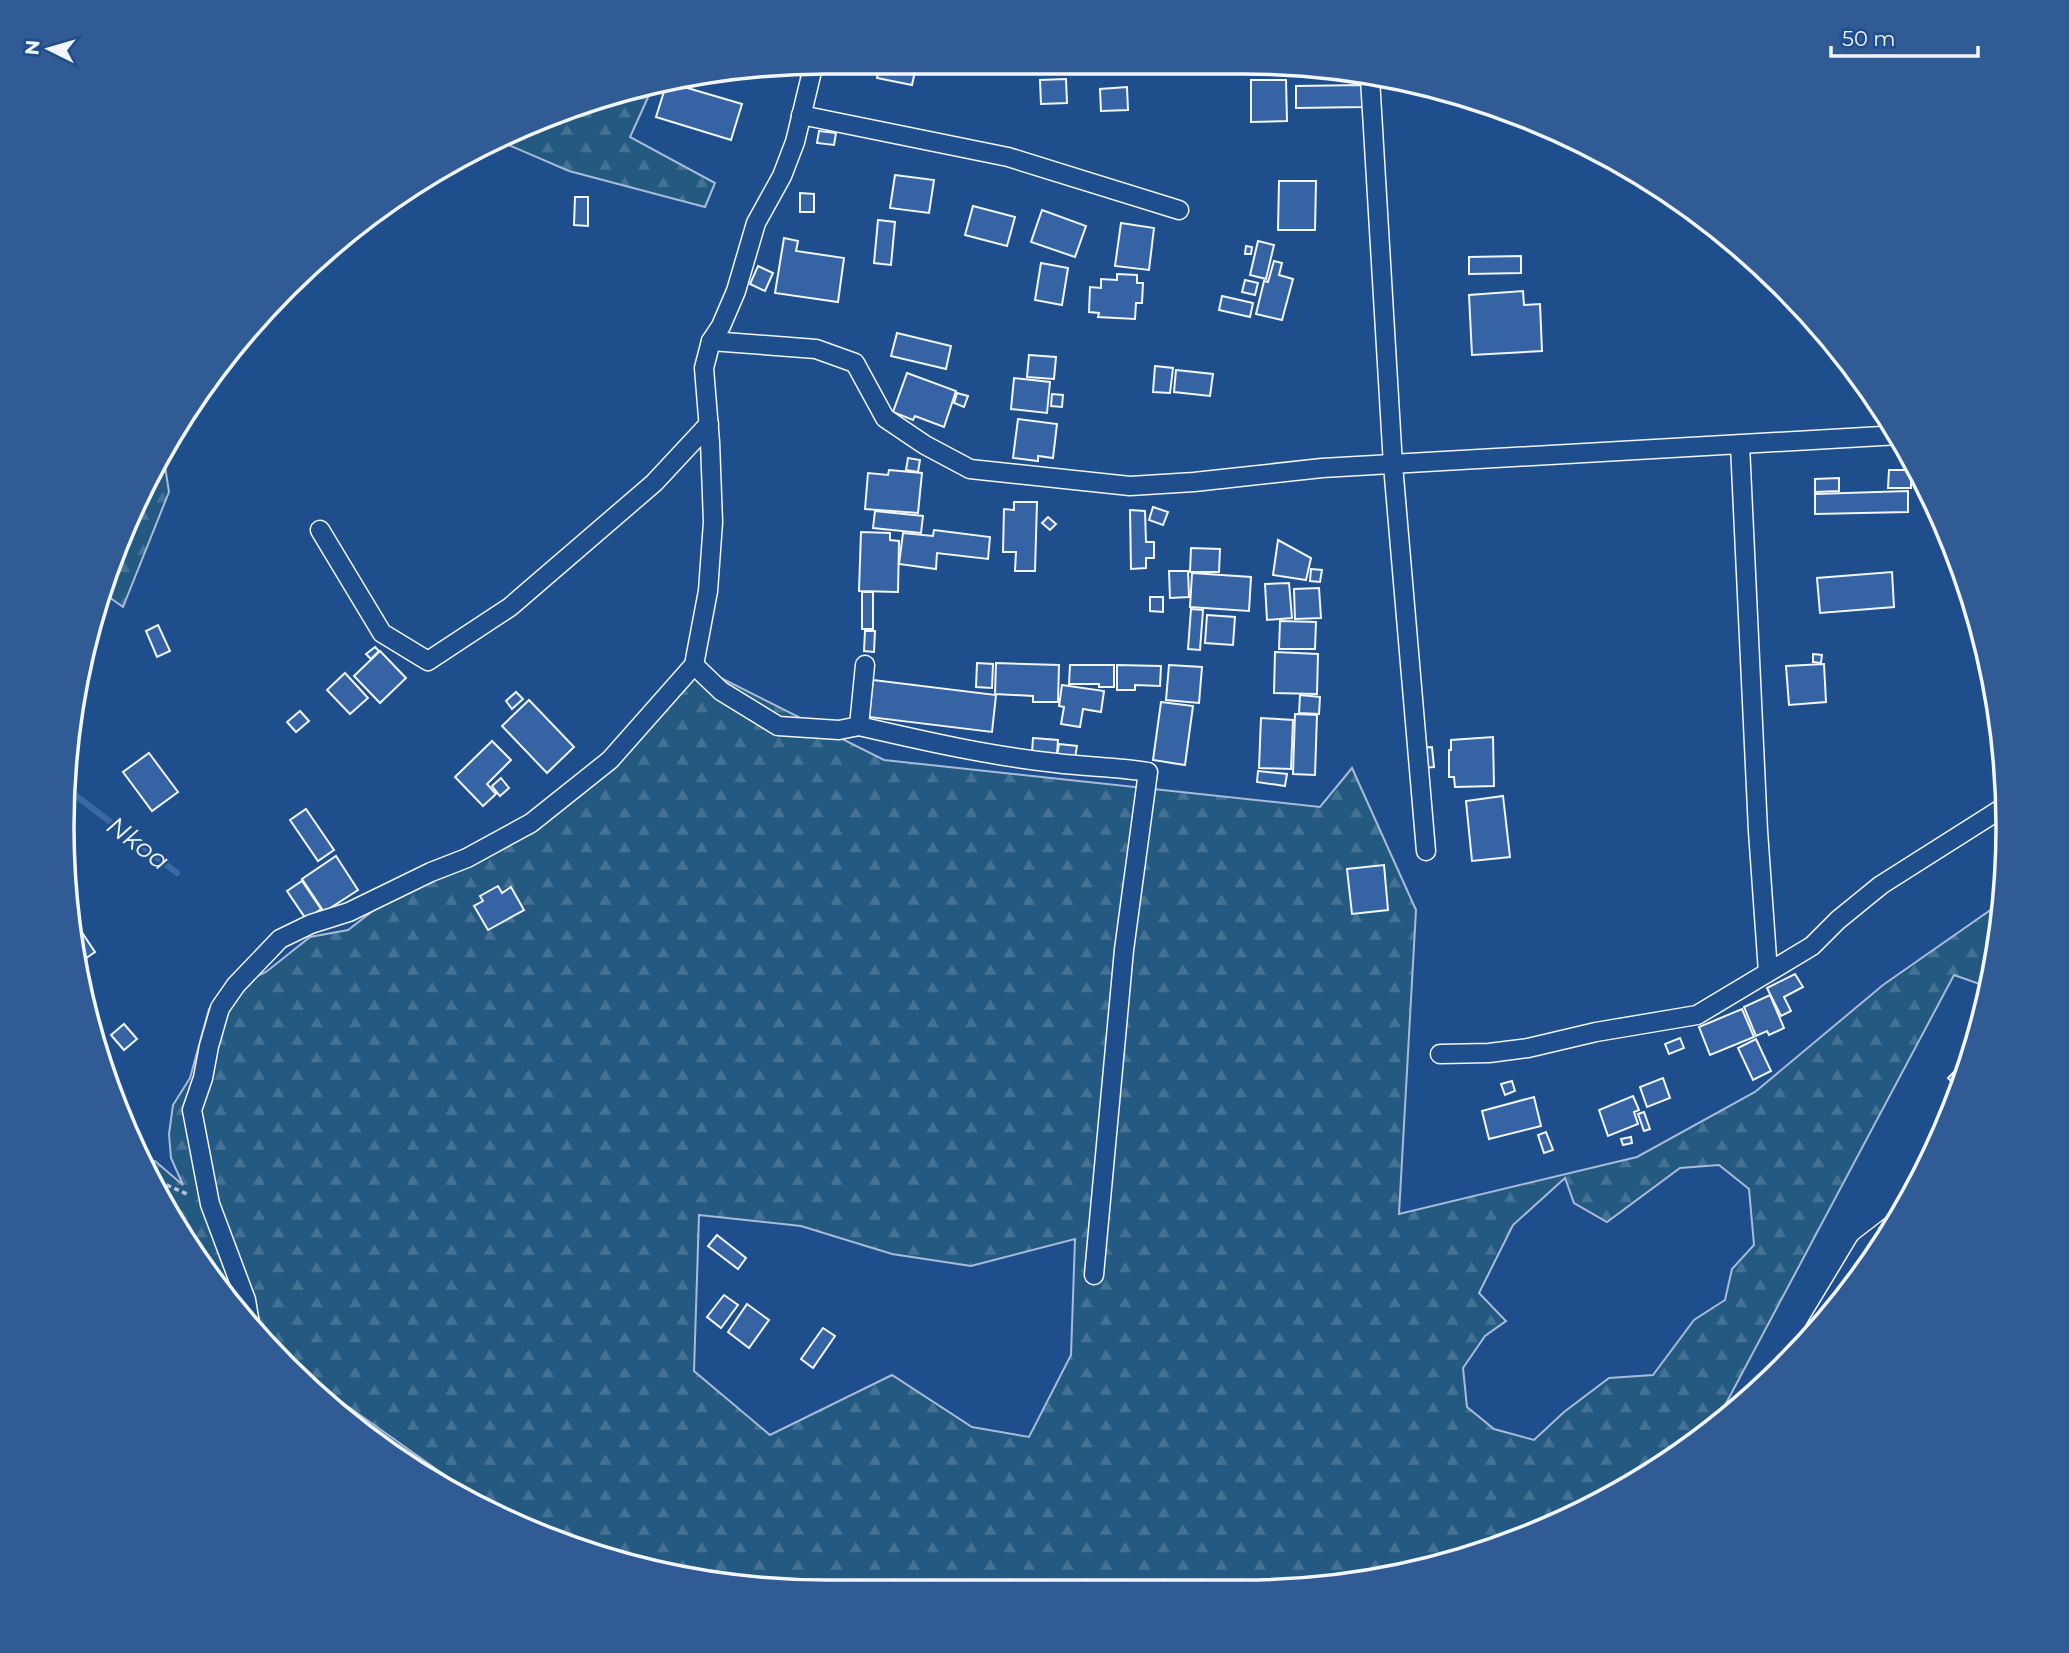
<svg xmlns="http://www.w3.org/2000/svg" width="2069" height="1653" viewBox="0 0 2069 1653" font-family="Montserrat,sans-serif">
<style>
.forest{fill:url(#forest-firs);stroke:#a8bbd7;stroke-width:2;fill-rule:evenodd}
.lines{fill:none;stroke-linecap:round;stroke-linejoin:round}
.stream{stroke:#3b69a3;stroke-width:6}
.building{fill:#3563a3;stroke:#f2f6ff;stroke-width:2}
.minor-casing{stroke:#f2f6ff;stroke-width:21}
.path{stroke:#b3c4dc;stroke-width:3.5;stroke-dasharray:5 3.5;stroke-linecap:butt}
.minor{stroke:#1f4e8c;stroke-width:18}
.labels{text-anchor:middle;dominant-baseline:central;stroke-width:5;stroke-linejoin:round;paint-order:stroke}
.water-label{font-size:26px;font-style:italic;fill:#f2f6ff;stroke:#1f4e8c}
.rim{fill:none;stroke:#f2f6ff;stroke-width:3.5}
</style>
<defs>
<pattern id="forest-firs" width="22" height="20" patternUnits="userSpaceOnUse" patternTransform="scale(1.75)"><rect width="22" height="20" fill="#245a82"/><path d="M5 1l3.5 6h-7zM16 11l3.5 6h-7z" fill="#447295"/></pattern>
</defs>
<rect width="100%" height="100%" fill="#1f4e8c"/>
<g class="forest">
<polygon points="654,84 630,137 715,183 705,207 569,171 504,143 494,143 629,87"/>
<polygon points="162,447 169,492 123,607 102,592"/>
<path d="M689,662L884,760L1320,807L1352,768L1416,910L1399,1214L1637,1157L1755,1092L1883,985L2002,902L1988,987L1954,975L1714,1426L1625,1489L1441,1566L1293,1590L826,1592L678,1577L533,1533L501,1515L281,1359L251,1331L164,1209L145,1164L155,1161L183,1185L171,1158L169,1134L173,1105L190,1078L209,1009L229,989L266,972L310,937L348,930L435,863L529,821L615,768L668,702ZM1719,1165L1749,1189L1754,1245L1732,1269L1725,1300L1694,1320L1653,1375L1609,1378L1564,1412L1534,1440L1494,1429L1467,1407L1463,1368L1485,1336L1506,1321L1479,1293L1513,1225L1565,1178L1574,1203L1607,1222L1680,1168ZM699,1215L801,1226L892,1254L971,1266L1075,1239L1071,1355L1029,1437L972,1427L892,1375L770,1435L694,1371Z"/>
</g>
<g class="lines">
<polyline class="stream" points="66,788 177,873"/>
</g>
<g class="building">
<polygon points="880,61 917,62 912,85 877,78"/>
<polygon points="1066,79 1067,103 1041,104 1040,80"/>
<polygon points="1251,80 1286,80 1287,121 1251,122"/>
<polygon points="667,82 742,104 731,140 656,117"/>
<polygon points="1363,85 1363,107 1296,108 1296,86"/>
<polygon points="1127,87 1128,110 1101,111 1100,89"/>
<polygon points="819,131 836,133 834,145 817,143"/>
<polygon points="895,175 934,180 929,213 890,208"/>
<polygon points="1279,181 1316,181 1315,230 1278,230"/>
<polygon points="800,193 814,194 814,212 800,212"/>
<polygon points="575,197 588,197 588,226 574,225"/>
<polygon points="973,206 1015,217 1007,246 965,235"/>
<polygon points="1042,210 1086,226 1075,257 1031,242"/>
<polygon points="878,220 895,222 891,265 874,263"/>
<polygon points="1121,223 1154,228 1149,270 1115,266"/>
<polygon points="784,238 798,241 796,251 844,258 838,302 775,293"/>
<polygon points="1258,241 1274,245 1266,279 1250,275"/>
<polygon points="1246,246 1252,247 1251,254 1245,254"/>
<polygon points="1521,256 1521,273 1469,274 1469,257"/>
<polygon points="1274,261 1282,263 1279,275 1293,279 1282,320 1256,314 1264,281 1268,282"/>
<polygon points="1041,263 1068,268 1062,305 1035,300"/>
<polygon points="758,266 773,273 765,291 750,284"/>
<polygon points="1117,274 1137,275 1137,283 1143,283 1142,303 1136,303 1135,319 1098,317 1099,313 1089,312 1090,287 1101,288 1101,279 1117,280"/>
<polygon points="1245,280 1258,283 1255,295 1242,292"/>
<polygon points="1523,291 1524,305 1540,304 1542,351 1472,355 1469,295"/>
<polygon points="1222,296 1253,303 1250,317 1219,310"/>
<polygon points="897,333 951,346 946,369 891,356"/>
<polygon points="1029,355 1056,357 1054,379 1027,377"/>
<polygon points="1155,366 1173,368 1170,393 1153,392"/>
<polygon points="1176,370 1213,374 1210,396 1174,392"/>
<polygon points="907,373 956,391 944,427 915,416 913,420 893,412"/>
<polygon points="1014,378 1050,382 1047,413 1011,409"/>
<polygon points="957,393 968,396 964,407 954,403"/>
<polygon points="1052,394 1063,395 1062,407 1051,406"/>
<polygon points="1018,419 1057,424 1053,458 1038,456 1038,461 1013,458"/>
<polygon points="908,458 920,460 918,472 906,470"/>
<polygon points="889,470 922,473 918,513 865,509 868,473 888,475"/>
<polygon points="1889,470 1911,470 1911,488 1888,488"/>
<polygon points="1839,478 1839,491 1815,492 1815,479"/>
<polygon points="1908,491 1908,512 1815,514 1815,494"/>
<polygon points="1014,502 1037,502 1035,571 1015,571 1016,552 1003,552 1004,509 1014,510"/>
<polygon points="1153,507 1168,512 1163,525 1149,520"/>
<polygon points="1130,510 1145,511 1146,542 1154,542 1154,558 1146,558 1146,568 1131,569"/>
<polygon points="875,511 923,516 921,533 873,528"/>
<polygon points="1048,517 1056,524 1050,530 1042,523"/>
<polygon points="934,530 990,537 988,559 937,553 936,569 899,564 903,533 933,536"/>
<polygon points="861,532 890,533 890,540 899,541 898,592 859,591"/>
<polygon points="1278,540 1311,558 1306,580 1273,575"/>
<polygon points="1191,548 1220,549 1219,572 1190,572"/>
<polygon points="1311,569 1322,570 1320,582 1310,581"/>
<polygon points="1169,571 1188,571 1189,597 1170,598"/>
<polygon points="1892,572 1894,607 1820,613 1817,578"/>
<polygon points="1192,573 1251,577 1249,611 1190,607"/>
<polygon points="1289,583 1292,618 1267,620 1265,584"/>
<polygon points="1319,588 1321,618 1295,619 1294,589"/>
<rect x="862" y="592" width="11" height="37"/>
<polygon points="1150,597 1163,597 1163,612 1150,611"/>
<polygon points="1191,609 1203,610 1200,650 1188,649"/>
<polygon points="1207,615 1235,617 1233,645 1205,643"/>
<polygon points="1280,621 1316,622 1315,649 1279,649"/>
<polygon points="158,625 170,651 157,657 146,631"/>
<polygon points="865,631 875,631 874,652 864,651"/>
<polygon points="375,647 379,651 371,659 366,654"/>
<polygon points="380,651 406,678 380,703 354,676"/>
<polygon points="1275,652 1318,654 1317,694 1274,693"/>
<polygon points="1813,654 1822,655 1821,663 1813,662"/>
<polygon points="977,663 993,664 992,688 976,687"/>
<polygon points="996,663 1059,665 1058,702 1033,702 1033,696 995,694"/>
<polygon points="1824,664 1826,702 1789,705 1786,666"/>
<polygon points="1070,665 1114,665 1114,687 1099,687 1099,684 1069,684"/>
<polygon points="1117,665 1161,666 1160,686 1135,685 1135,690 1117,690"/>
<polygon points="1169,665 1202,667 1199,703 1166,700"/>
<polygon points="345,673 368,698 350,714 327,690"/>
<polygon points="873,680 996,695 992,732 869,717"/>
<polygon points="1062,685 1104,691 1101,712 1083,709 1080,727 1061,724 1064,707 1059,706"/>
<polygon points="516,692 523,699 512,709 506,701"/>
<polygon points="1300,695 1320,697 1319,714 1299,713"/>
<polygon points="529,700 574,747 547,773 502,726"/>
<polygon points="1161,702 1193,706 1185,765 1153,760"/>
<polygon points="300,711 309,721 296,732 287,722"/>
<polygon points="1295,714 1317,715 1315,775 1293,774"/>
<polygon points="1261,718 1293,720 1291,769 1259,768"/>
<polygon points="1493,737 1494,786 1455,787 1454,777 1449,777 1449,750 1451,750 1451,740"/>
<polygon points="1033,738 1058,740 1057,754 1032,753"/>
<polygon points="492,741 511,760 487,784 496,794 483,806 455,777"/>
<polygon points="1059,744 1077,746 1075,758 1057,756"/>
<polygon points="1432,747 1434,767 1422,768 1421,748"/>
<polygon points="149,753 178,792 152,811 123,772"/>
<polygon points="1258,771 1287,774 1285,786 1257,782"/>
<polygon points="501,778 509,788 500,796 492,786"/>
<polygon points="1503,796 1510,857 1472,861 1466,801"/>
<polygon points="306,809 334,850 318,861 290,820"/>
<polygon points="336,856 358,890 324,912 302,879"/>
<polygon points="1384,865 1388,910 1352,914 1347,869"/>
<polygon points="302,881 321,909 306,919 287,891"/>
<polygon points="69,884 77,894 71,899"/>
<polygon points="498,886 502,893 511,887 524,910 488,930 474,906 483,901 480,896"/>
<polygon points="77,925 95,952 79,963 74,927"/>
<polygon points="1795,974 1803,987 1784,997 1791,1011 1781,1016 1767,988"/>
<polygon points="1770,995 1784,1028 1769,1035 1767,1031 1756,1036 1744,1007"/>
<polygon points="1742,1009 1754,1037 1710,1055 1699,1027"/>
<polygon points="124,1024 137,1039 124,1050 111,1035"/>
<polygon points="1680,1038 1684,1048 1669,1054 1665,1044"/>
<polygon points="1756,1039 1771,1071 1753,1080 1738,1048"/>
<polygon points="1954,1072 1961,1079 1957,1087 1948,1078"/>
<polygon points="1663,1078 1670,1098 1647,1107 1640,1087"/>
<polygon points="1512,1081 1515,1091 1505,1095 1501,1084"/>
<polygon points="1633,1096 1639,1110 1634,1112 1638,1124 1608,1136 1599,1110"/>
<polygon points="1534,1097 1541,1126 1489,1139 1482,1111"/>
<polygon points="1644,1112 1650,1129 1644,1131 1638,1114"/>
<polygon points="1546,1132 1553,1150 1544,1153 1538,1135"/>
<polygon points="1631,1137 1632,1143 1623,1145 1621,1139"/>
<polygon points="717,1235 746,1258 738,1269 708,1246"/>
<polygon points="724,1295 738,1305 721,1328 707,1317"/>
<polygon points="747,1304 769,1320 749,1348 728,1332"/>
<polygon points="823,1328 835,1336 813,1368 801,1359"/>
</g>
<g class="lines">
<g class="minor-casing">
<g id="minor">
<polyline points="1370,78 1393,465 1426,851"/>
<polyline points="801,115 1008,157 1179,210"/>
<polyline points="711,341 816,349 855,363 885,418 925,445 970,469 1130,486 1194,482 1322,468 1899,435"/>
<polyline points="1740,445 1758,831 1768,972"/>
<polyline points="320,530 382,633 428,661 510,607 654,483 709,424"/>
<polyline points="694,665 721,691 778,726 839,730 859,726 865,665"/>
<path d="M859,726C924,741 990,756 1056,763C1087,767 1118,767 1148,772L1124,950L1094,1275"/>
<polyline points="1440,1054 1489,1053 1528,1048 1596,1032 1697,1015 1812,946 1838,920 1881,885 2004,807"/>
<polyline points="1815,1329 1865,1246 1891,1226"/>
<polyline points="251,1330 246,1300 210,1204 192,1110 203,1078 209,1046 220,1008 236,985 280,939 311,924 349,912 431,872 467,858 531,823 610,760 694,665 708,591 713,522 710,442 704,368 711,341 721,326 736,291 756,223 782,176 795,142 814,63"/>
</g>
</g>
<polyline class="path" points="151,1178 189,1195"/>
<use href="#minor" class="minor"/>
</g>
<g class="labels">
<g class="water-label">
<text transform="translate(138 843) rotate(37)">Nkoa</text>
</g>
</g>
<path d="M0 0H2069V1653H0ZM827 74H1243A753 753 0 0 1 1996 827V827A753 753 0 0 1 1243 1580H827A753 753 0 0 1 74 827V827A753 753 0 0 1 827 74Z" fill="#305b95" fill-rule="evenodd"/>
<path class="rim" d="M827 74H1243A753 753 0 0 1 1996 827V827A753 753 0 0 1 1243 1580H827A753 753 0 0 1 74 827V827A753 753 0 0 1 827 74Z"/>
<g transform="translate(49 49) rotate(275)" stroke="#1f4e8c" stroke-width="5" paint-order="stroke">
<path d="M0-5L12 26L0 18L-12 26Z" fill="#f2f6ff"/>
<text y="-10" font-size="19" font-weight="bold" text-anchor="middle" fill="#f2f6ff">N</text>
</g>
<path d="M1831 46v10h147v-10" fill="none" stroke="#f2f6ff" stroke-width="3.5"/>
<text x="1842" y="46" font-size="21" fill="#f2f6ff" stroke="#1f4e8c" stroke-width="5" paint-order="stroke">50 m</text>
</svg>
